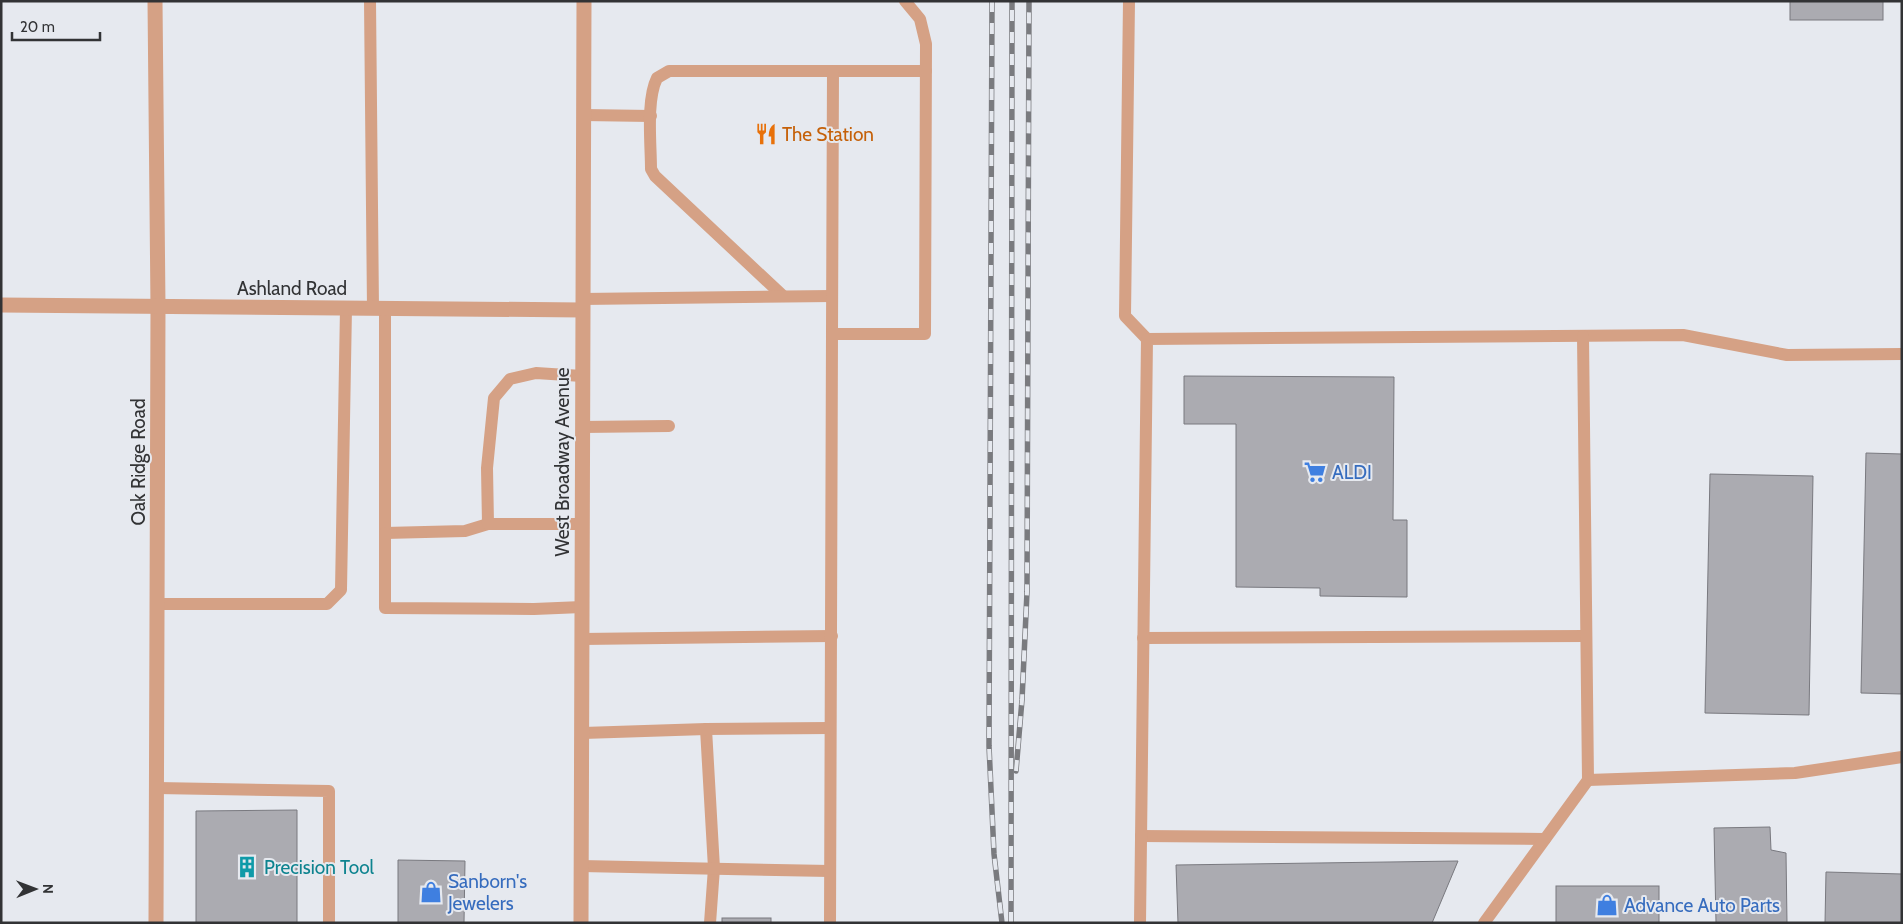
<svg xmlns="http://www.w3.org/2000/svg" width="1903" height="924" viewBox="0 0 1903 924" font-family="Cabin,sans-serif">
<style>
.building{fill:#ababb1;stroke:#79797f}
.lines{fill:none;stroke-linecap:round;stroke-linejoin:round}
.service{stroke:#d5a185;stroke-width:12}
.minor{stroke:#d5a185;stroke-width:15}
.tertiary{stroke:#d5a185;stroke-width:15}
.rail-casing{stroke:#7a7b7f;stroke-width:5.5}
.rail{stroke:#e6e9ef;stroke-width:4;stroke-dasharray:11;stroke-linecap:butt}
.labels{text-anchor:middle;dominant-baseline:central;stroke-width:4;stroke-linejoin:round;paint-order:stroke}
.food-label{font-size:19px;fill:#c56008;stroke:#e6e9ef;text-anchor:start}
.street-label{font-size:19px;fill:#323335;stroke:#e6e9ef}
.shop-label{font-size:19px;fill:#366cbe;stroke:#e6e9ef;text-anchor:start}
.culture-label{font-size:19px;fill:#0d838f;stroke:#e6e9ef;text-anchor:start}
</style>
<rect width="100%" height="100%" fill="#e6e9ef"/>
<g class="building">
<rect x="1790" y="1" width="93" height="19"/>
<polygon points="1184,376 1394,377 1393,520 1407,520 1407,597 1320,596 1320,588 1236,587 1236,424 1184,424"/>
<polygon points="1866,453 1902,454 1902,694 1861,693"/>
<polygon points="1710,474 1813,476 1809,715 1705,713"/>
<polygon points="297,810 297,923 196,923 196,811"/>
<polygon points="1770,827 1771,850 1786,853 1787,923 1716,923 1714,828"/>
<polygon points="398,860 465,861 464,923 398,923"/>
<polygon points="1458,861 1432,923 1178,923 1176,865"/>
<polygon points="1826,872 1902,874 1902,923 1825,923"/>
<rect x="1556" y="886" width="103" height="37"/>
<rect x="722" y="918" width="49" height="5"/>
</g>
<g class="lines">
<g class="service">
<polyline points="370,1 373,309"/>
<polyline points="1129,1 1125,316 1147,339"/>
<polyline points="583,115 651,116"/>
<path d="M783,296L655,176L651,169C651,144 646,100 657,78L669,71H926"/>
<polyline points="582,299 832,296"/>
<polyline points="385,309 385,533 465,531 488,524"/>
<polyline points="832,334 833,71"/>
<polyline points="582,376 536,373 510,379 494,398 487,468 488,524 582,524"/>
<polyline points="582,427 669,426"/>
<polyline points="385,533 385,608 534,609 582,607"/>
<polyline points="157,604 327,604 341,590 346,308"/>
<polyline points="1143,638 1586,636"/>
<polyline points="582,639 832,636"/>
<polyline points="706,729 714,868 710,923"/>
<polyline points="583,733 706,729 830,728"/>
<polyline points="1588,780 1795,773 1902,757"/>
<polyline points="157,788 329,791 329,923"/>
<polyline points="1141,836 1545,839"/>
<polyline points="581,866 830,871"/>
<polyline points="830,923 832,334 925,334 926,44 920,19 905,1"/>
<polyline points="1140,923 1147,339 1683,335 1787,355 1902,354"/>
<polyline points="1484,923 1588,780 1583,336"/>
</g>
<g class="minor">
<polyline points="155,1 158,307 156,923"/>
<polyline points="1,305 582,310"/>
</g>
<polyline class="tertiary" points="581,923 584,1"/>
<g class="rail-casing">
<g id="rail">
<polyline points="992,1 989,746 994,854 1002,923"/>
<polyline points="1016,771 1022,700 1027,592 1029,1"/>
<polyline points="1011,923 1012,1"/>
</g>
</g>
<use href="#rail" class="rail"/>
</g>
<defs>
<g id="restaurant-bare" transform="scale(1.725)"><path d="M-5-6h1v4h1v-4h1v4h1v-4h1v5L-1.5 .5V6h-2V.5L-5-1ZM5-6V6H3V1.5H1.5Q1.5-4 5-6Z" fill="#e8710a" stroke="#e6e9ef" stroke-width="2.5" paint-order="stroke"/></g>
<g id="supermarket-bare" transform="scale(1.725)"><path d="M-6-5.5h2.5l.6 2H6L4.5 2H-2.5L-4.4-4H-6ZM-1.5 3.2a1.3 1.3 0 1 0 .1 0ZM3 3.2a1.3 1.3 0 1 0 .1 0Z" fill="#3f7fe0" stroke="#e6e9ef" stroke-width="2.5" paint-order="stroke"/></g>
<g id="building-bare" transform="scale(1.725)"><path d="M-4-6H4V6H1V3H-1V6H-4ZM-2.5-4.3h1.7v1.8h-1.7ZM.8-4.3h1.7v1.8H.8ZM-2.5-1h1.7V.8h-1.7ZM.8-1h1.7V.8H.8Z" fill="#0f9aa8" stroke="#e6e9ef" stroke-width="2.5" paint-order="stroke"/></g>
<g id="shop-bare" transform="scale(1.725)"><path d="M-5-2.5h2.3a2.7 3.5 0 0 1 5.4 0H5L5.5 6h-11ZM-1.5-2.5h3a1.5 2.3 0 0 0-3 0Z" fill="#3f7fe0" stroke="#e6e9ef" stroke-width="2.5" paint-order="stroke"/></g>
</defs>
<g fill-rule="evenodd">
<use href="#restaurant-bare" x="766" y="134"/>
<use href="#supermarket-bare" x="1315" y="472"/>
<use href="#building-bare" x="247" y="867"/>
<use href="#shop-bare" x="431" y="892"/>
<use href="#shop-bare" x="1607" y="905"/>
</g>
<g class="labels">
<g class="food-label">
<text x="782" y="134">The Station</text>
</g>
<g class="street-label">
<text x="292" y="288">Ashland Road</text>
<text transform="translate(138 462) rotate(-90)">Oak Ridge Road</text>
<text transform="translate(562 462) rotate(-90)">West Broadway Avenue</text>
</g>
<g class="shop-label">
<text x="1332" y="472">ALDI</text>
<text x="448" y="881">Sanborn's<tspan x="448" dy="22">Jewelers</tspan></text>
<text x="1624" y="905">Advance Auto Parts</text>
</g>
<g class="culture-label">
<text x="264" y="867">Precision Tool</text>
</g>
</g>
<rect width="1903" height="924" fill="none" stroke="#323335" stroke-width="5"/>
<g transform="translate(35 889) rotate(89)" stroke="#e6e9ef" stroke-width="4" paint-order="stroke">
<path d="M0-4L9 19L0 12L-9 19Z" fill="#323335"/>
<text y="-8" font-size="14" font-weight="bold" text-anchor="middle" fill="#323335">N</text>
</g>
<path d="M12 32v8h88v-8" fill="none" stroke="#323335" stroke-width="2.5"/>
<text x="20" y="32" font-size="15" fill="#323335" stroke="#e6e9ef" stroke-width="4" paint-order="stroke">20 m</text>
</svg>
